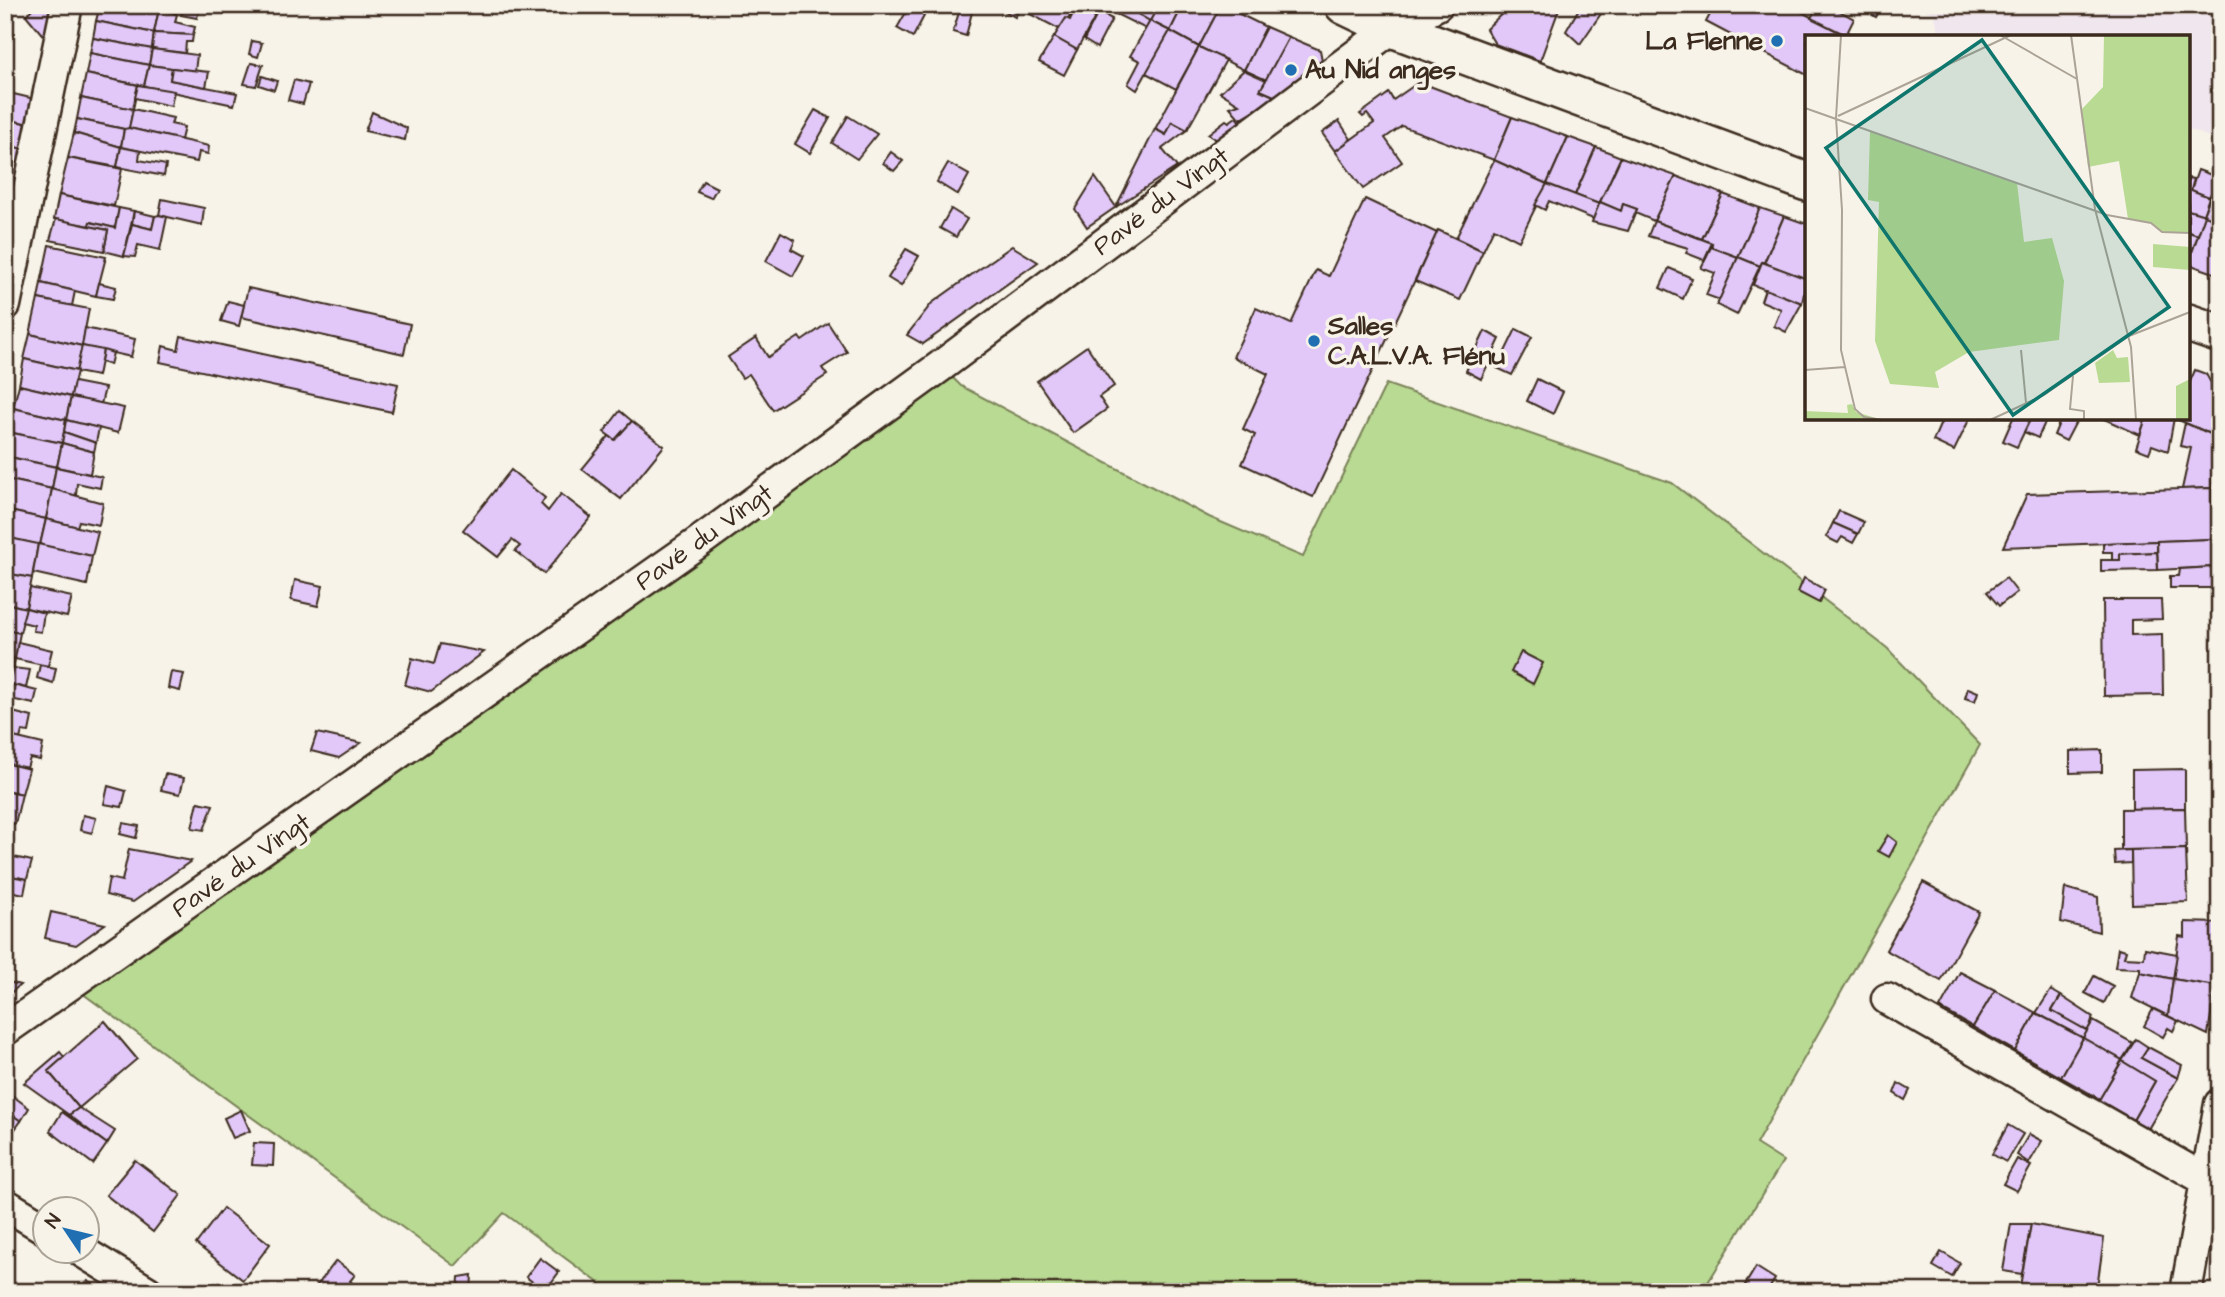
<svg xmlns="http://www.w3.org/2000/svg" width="2225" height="1297" viewBox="0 0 2225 1297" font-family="'Architects Daughter',sans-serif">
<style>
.built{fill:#f0e6ed}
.green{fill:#b9da93;stroke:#7a8258;stroke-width:2}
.building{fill:#e1c8f8;stroke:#3b2a1e;stroke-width:2}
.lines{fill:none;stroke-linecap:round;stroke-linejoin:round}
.minor-casing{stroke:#3b2a1e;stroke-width:35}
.tertiary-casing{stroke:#3b2a1e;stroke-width:42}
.minor{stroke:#f7f3e8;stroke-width:30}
.tertiary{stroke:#f7f3e8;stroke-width:37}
.poi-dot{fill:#1f6fb2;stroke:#f7f3e8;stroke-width:2.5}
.labels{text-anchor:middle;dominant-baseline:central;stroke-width:7;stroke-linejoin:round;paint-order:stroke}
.poi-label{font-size:26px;font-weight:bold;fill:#3b2a1e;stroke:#f7f3e8;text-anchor:start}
.street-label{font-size:26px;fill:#3b2a1e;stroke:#f7f3e8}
.inset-road{fill:none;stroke:#aca397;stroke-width:2}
.view{fill:#0f766e;fill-opacity:0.15;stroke:#0f766e;stroke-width:3.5}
.inset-edge{fill:none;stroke:#3b2a1e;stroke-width:3.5}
</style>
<rect width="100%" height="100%" fill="#f7f3e8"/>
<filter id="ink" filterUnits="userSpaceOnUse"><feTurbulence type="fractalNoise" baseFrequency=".0143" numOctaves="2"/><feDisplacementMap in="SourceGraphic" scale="14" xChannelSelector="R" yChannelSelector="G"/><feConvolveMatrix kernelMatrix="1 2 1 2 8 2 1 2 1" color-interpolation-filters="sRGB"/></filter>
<g filter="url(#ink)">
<polygon class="built" points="1917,5 2220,5 2220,141 2188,129 2188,37 1940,37 1934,14"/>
<polygon class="green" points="941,366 961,386 1209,517 1303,557 1386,384 1672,483 1887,648 1980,745 1756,1144 1783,1161 1702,1292 611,1292 504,1213 455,1266 71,985"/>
<g class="building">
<polygon points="36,5 57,8 50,44 26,15"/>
<polygon points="100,5 139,5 159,9 154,33 96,21"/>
<polygon points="1008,5 1022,5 1015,17 1005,11"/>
<polygon points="1034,5 1054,5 1072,14 1059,29 1030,14"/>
<polygon points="1054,5 1077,5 1072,14"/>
<polygon points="1077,5 1102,5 1077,50 1054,37 1066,18 1070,20"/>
<polygon points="1102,5 1122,5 1150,21 1146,29 1110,11 1106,16 1112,19 1097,48 1084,40"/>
<polygon points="1122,5 1159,5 1150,21"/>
<polygon points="1159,5 1183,5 1170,31 1150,21"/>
<polygon points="1183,5 1221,5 1199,47 1170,31"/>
<polygon points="1221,5 1266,27 1244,70 1199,47"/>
<polygon points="1511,5 1550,5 1559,9 1540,61 1495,44 1486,29"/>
<polygon points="1581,5 1607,5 1580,44 1566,31"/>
<polygon points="1715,5 1789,5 1848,37 1807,37 1807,75 1706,22"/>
<polygon points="1818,5 1829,5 1854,19 1846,35 1811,18"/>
<polygon points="1856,5 1883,5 1876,17"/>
<polygon points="183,7 199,10 197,18 181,15"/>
<polygon points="909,7 924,16 913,37 897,28"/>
<polygon points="159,9 177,14 175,22 195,27 193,35 154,33"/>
<polygon points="960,9 972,12 966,36 953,32"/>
<polygon points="96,21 154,33 152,49 93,38"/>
<polygon points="1150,21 1170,31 1137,90 1128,84 1140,61 1130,56"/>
<polygon points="1266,27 1289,37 1266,80 1244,70"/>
<polygon points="1170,31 1199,47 1176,89 1146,73"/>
<polygon points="154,33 193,35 192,42 186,42 185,53 152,49"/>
<polygon points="1054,37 1077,50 1064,75 1039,62"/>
<polygon points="1289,37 1320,50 1322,60 1276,97 1260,90"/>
<polygon points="93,38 152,49 149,65 90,53"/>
<polygon points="252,41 262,43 258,57 249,54"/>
<polygon points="1199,47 1226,60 1187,130 1172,122 1166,135 1155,129"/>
<polygon points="152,49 197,55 195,71 149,65"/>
<polygon points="90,53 149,65 144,86 86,74"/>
<polygon points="251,63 263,65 256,86 244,84"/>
<polygon points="149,65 172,68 170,80 237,93 234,105 144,86"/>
<polygon points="172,68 209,72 206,87 170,80"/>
<polygon points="1244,70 1266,80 1260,90 1276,97 1240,119 1230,107 1239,104 1220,92"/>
<polygon points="86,74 138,85 133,109 81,98"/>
<polygon points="262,76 277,81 274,90 259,85"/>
<polygon points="294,80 309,84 303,104 288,100"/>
<polygon points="1419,82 1512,117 1494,160 1402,126 1385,138 1402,162 1363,189 1335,151 1374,123 1367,114 1363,117 1360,114 1389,93 1393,100"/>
<polygon points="138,85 174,91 171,106 135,98"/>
<polygon points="5,92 39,100 34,125 5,119"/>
<polygon points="81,98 133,109 129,130 77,119"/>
<polygon points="133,109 173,118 171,124 184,127 181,140 129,128"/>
<polygon points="815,110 830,118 810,153 795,144"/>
<polygon points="372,112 407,128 405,140 365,131"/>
<polygon points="848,116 877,134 857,159 832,143"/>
<polygon points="1236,117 1240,122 1217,140 1208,134 1226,120 1229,122"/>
<polygon points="1512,117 1568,137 1547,184 1494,160"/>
<polygon points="5,119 34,125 28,150 5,145"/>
<polygon points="77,119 124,129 121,147 74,133"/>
<polygon points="1339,121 1351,139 1335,151 1322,133"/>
<polygon points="1172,122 1187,130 1162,149 1177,167 1116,207 1155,129 1166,135"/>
<polygon points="129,128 209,146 208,154 199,152 197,162 121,147 124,129"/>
<polygon points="74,133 121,147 117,167 68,158"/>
<polygon points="1568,137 1596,147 1575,195 1547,184"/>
<polygon points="5,145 28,150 24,164 5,161"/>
<polygon points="121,147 140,151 139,160 166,165 164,176 117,167"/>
<polygon points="1596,147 1621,157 1599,204 1575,195"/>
<polygon points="891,152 903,161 894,171 883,163"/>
<polygon points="1621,157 1676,176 1654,221 1635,213 1637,209 1623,204 1621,211 1600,202"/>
<polygon points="68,158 122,169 114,206 59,195"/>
<polygon points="1494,160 1547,184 1519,241 1494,228 1483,251 1456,238"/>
<polygon points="5,161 24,164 19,192 5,189"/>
<polygon points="948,163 969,175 958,195 937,182"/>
<polygon points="2198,170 2220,178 2220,194 2212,192 2209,197 2191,190"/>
<polygon points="1676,176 1723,194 1702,239 1654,221"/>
<polygon points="1095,177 1116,207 1087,227 1075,209"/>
<polygon points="2188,178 2194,179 2191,190 2209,197 2203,215 2188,210"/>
<polygon points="703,181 717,188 711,198 697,192"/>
<polygon points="1547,184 1599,204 1593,219 1549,201 1545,210 1535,205"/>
<polygon points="5,189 19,192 15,213 5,211"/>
<polygon points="2212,192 2220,194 2220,221 2203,215"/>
<polygon points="1723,194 1760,208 1738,257 1711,247 1712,243 1702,239"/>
<polygon points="59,195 119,208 115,228 90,222 89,226 54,219"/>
<polygon points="162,199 204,208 202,225 159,215"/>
<polygon points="1365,199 1437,233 1313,497 1242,464 1255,435 1243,429 1268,374 1233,357 1256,308 1291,324 1316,270 1329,276"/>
<polygon points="1600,202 1621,211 1623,204 1637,209 1628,231 1592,222"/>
<polygon points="119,208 134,211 124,256 104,251 108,230 89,226 90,222 115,228"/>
<polygon points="1760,208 1784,216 1764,263 1762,262 1760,266 1738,257"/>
<polygon points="951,209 967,219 956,237 940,228"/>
<polygon points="2188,210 2205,215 2198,235 2188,232"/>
<polygon points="134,211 155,216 152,229 132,224"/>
<polygon points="159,215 167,217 160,250 138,245 135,257 124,256 132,224 152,229 155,216"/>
<polygon points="2205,215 2220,221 2220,275 2188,264"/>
<polygon points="1784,216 1807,224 1807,279 1764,263"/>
<polygon points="56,219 108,230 104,251 50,240"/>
<polygon points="1654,221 1712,243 1704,260 1686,253 1688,248 1648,236"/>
<polygon points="1438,230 1483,251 1460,300 1415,281"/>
<polygon points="781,232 795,240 791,249 804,256 793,276 766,261"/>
<polygon points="2188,232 2198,235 2188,261"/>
<polygon points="49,245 106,257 96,296 41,283"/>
<polygon points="1012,246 1038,262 923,344 907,335 932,303"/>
<polygon points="1711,247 1738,257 1720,300 1706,295 1715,273 1701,268"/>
<polygon points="906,249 919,256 901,286 888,278"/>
<polygon points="1738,257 1760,266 1737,315 1717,305"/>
<polygon points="1762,262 1807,279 1802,303 1753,285"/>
<polygon points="1669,268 1692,278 1683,299 1660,288"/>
<polygon points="41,283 75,291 72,306 38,299"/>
<polygon points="99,283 116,287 113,299 96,296"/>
<polygon points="248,288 410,324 404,354 241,317"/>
<polygon points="1765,289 1802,303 1786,332 1774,326 1781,309 1761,301"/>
<polygon points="38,299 89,309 82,346 30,334"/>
<polygon points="228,301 244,305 239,326 221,321"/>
<polygon points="828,323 847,352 822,368 827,375 773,410 749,374 742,378 728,357 756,338 768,357 799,337 802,341"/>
<polygon points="85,328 135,339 131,357 82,346"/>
<polygon points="1516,329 1532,337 1512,375 1497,368"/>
<polygon points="1485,331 1500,339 1481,379 1466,371"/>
<polygon points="30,334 82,346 77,371 24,359"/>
<polygon points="181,336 398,384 392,412 160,362 163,346 178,350"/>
<polygon points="82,346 103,350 98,376 76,372"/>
<polygon points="1087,346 1114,386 1099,397 1107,409 1073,433 1037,381"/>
<polygon points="103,350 113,353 110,365 101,362"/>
<polygon points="24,359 77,371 71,397 19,385"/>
<polygon points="2195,370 2206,374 2211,383 2213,435 2174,418 2188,418 2188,386"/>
<polygon points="1537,379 1563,392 1553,414 1527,401"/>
<polygon points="74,382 105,388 101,404 71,397"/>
<polygon points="19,385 71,397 66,420 13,408"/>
<polygon points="71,397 124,408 118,433 66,420"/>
<polygon points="13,408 66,420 62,443 8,432"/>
<polygon points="620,411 632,421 615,440 604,432"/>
<polygon points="1943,418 1970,418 1954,451 1933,441"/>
<polygon points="2013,418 2031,418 2017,447 2003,441"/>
<polygon points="2031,418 2047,418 2038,438 2024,432"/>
<polygon points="2061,418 2078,418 2066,441 2054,435"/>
<polygon points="2102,418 2146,418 2140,435"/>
<polygon points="2146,418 2174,418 2168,451 2152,445 2149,453 2136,448"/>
<polygon points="66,420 99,428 96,443 64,432"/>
<polygon points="632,421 664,446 621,499 582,469 609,436 615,440"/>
<polygon points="2185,423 2213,435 2212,488 2182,489 2191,448 2180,446"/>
<polygon points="8,432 62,443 57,467 5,456"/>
<polygon points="64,432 96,443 94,452 62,443"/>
<polygon points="62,443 94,452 90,474 57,467"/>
<polygon points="5,456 56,467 52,489 5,479"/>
<polygon points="56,467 102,477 100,488 77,483 76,496 52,489"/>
<polygon points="511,470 545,498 541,504 548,511 561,494 591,517 544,574 515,551 520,546 512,540 498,557 463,530"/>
<polygon points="5,479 52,489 46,519 5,510"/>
<polygon points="2212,488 2213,539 2003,547 2027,494"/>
<polygon points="52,489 103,503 99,525 79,521 77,527 46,519"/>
<polygon points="5,510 46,519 40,545 5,537"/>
<polygon points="1839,511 1864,522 1858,534 1833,523"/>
<polygon points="46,519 98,532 92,556 40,545"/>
<polygon points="1833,523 1858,534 1853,543 1842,537 1838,543 1826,537"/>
<polygon points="5,537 38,544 32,578 5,573"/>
<polygon points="2213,539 2214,567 2158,570 2157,541"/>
<polygon points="2157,541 2157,552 2120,554 2120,560 2112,560 2112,552 2103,552 2103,543"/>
<polygon points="38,544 92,556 87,585 33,573"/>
<polygon points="2157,552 2158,570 2101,571 2101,560 2120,560 2120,554"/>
<polygon points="2214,567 2213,588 2170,588 2170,576 2179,576 2180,569"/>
<polygon points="5,573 32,578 26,608 5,603"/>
<polygon points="1804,578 1825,590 1819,603 1798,592"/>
<polygon points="2006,578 2017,592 1999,606 1987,592"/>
<polygon points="295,580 323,586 318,606 291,600"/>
<polygon points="30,588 72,597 67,617 26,608"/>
<polygon points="2103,600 2161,600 2162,619 2131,620 2131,635 2162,634 2163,695 2104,696"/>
<polygon points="5,603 26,608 20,633 5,630"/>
<polygon points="26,608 44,613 41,632 33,631 34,625 22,622"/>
<polygon points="5,630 20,633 15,659 5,656"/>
<polygon points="18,642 52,650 48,666 15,659"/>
<polygon points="440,644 484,652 431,692 405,685 412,658 434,664"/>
<polygon points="1521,652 1543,663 1533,684 1511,672"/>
<polygon points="5,656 15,659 9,684 5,683"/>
<polygon points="40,665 56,668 53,683 37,678"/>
<polygon points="13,668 30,670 26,688 9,684"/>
<polygon points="171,672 184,674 180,691 168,688"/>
<polygon points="9,684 37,691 34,704 6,698"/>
<polygon points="1968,688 1978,692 1975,701 1965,698"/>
<polygon points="5,710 32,717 29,732 22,731 20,739 5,735"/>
<polygon points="317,733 361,743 339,758 311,751"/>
<polygon points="5,735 43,744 40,760 30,758 27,768 5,763"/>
<polygon points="2102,750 2102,772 2070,773 2070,751"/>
<polygon points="5,763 29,769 22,794 5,790"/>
<polygon points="2185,769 2185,808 2132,809 2132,770"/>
<polygon points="165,774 184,778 180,794 161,790"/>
<polygon points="108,786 126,791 122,807 104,804"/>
<polygon points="5,790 22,794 15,824 5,821"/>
<polygon points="198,802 213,805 204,830 192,828"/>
<polygon points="2185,808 2186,849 2121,850 2121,809"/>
<polygon points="83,815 96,818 92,833 80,830"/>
<polygon points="123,823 139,826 136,838 120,834"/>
<polygon points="1888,835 1897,842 1889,857 1878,851"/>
<polygon points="129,849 191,861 133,902 106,895 109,878 122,881"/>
<polygon points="2186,849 2188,902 2132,904 2131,850"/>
<polygon points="2131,850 2131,863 2115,864 2114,851"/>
<polygon points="5,855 32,861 27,879 5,875"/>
<polygon points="5,875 27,879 24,894 5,890"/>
<polygon points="1923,882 1979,912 1941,981 1886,950"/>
<polygon points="2065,888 2098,897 2099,932 2061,922"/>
<polygon points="51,912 105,924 76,945 45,938"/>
<polygon points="2185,922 2219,923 2215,986 2173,979 2179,936 2185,937"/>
<polygon points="2118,948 2126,950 2124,957 2144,958 2145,948 2177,954 2173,979 2140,972 2140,968 2115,967"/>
<polygon points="1960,972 1995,990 1973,1027 1940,1008"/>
<polygon points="2140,972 2173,979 2168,1016 2132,998"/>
<polygon points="2094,976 2113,986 2104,1003 2085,993"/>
<polygon points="2173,979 2215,986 2208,1035 2168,1016"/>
<polygon points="5,981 20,985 6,997 5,996"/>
<polygon points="1995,990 2036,1013 2015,1051 1973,1027"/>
<polygon points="2051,990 2061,996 2052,1011 2088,1031 2083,1038 2036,1013"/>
<polygon points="2061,996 2093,1017 2088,1031 2052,1011"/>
<polygon points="2153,1009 2178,1021 2173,1031 2168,1028 2163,1037 2144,1026"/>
<polygon points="2036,1013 2083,1038 2061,1077 2015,1051"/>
<polygon points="105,1021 137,1059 79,1108 48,1071"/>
<polygon points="2093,1021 2133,1043 2122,1060 2083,1038"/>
<polygon points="2083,1038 2122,1060 2100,1099 2061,1077"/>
<polygon points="2136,1039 2148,1047 2141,1058 2178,1078 2148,1129 2133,1120 2155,1081 2122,1061"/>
<polygon points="2148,1047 2182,1065 2178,1078 2141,1058"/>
<polygon points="60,1052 64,1057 48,1071 79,1108 69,1115 24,1083"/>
<polygon points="2122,1061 2155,1081 2133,1120 2099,1100"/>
<polygon points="1898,1083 1910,1090 1905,1100 1894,1093"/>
<polygon points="5,1090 29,1108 21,1121 5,1110"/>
<polygon points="79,1108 115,1131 107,1144 69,1115"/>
<polygon points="5,1110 21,1121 5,1143"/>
<polygon points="241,1110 250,1131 233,1138 224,1118"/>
<polygon points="62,1112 107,1144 93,1164 50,1131"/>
<polygon points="2008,1125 2023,1134 2006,1162 1992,1154"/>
<polygon points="2029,1134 2042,1141 2029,1163 2017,1155"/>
<polygon points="254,1143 274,1144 273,1166 252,1165"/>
<polygon points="2017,1159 2031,1166 2017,1191 2003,1184"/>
<polygon points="135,1160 181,1195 153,1232 106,1195"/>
<polygon points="223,1208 270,1244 243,1280 196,1244"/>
<polygon points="2011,1224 2031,1224 2022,1274 2003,1271"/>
<polygon points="2031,1224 2104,1238 2097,1287 2113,1289 2112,1292 2019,1292"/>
<polygon points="1941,1252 1960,1263 1952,1277 1933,1266"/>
<polygon points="540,1258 559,1272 545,1291 526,1277"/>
<polygon points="336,1261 355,1275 350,1281 363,1292 312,1292"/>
<polygon points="1756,1267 1775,1279 1767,1292 1756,1292 1745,1285"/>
<polygon points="472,1275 471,1292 458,1292 459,1277"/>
<polygon points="88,1281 105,1292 81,1292"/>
</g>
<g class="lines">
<g class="minor-casing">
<g id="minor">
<polyline points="5,305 67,5"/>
<polyline points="1887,999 2206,1180"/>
<polyline points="5,1030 699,542 941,366 1392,28 1437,5"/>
<polyline points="5,1204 46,1229"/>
<polyline points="83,1252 148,1292"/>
<polyline points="2186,1292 2220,1104"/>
</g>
</g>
<g class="tertiary-casing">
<g id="tertiary">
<polyline points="1344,5 1392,28 1807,182"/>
<polyline points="2188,323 2220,334"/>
</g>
</g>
<use href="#minor" class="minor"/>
<use href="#tertiary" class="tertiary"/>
</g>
</g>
<g class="poi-dot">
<circle cx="1777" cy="41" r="7"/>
<circle cx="1291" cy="70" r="7"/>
<circle cx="1314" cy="341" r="7"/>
</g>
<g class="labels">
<g class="poi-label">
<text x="1763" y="41" text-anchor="end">La Flenne</text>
<text x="1305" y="70">Au Nid anges</text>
<text x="1328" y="326">Salles<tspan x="1328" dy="30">C.A.L.V.A. Flénu</tspan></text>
</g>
<g class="street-label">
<text transform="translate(1161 201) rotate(-37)">Pavé du Vingt</text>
<text transform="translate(704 537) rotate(-36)">Pavé du Vingt</text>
<text transform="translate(241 865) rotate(-35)">Pavé du Vingt</text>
</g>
</g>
<g transform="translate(1805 35)">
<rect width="385" height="385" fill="#f7f3e8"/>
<path d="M299,0H385V198L357,197L345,188L323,184L314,126L283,132L276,75L298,52ZM65,96L212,148L219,207L247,203L259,246L254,305L164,317L130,337L134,353L85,349L70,306L74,167L63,165ZM348,209L385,212V235L348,232ZM308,315L312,323L323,322L325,347L294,348L290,328ZM385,344V385H371V351ZM47,369L51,377L77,385H0V376L43,378L42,370Z" fill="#b9da93"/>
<path class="inset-road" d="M36,0L31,83L37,175L36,315L50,374L59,382L77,385M195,0L272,44M266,0L290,174L326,312L331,385M0,73L302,180L346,188L357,197L385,198M33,81L206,0M216,315L221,368M0,335L40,332M268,341L265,374L279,376V385M185,385L239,360L324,301L385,277"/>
<path class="view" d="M177,5L364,272L208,380L21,113Z"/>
<rect width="385" height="385" class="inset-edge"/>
</g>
<rect width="2225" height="1297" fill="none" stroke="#f7f3e8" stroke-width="28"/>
<rect x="14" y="14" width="2197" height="1269" fill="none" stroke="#3b2a1e" stroke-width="2.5" filter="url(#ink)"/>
<g transform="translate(66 1230) rotate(305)"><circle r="33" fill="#f7f3e8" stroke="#aca397" stroke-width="2"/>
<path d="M0-5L12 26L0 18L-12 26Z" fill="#1f6fb2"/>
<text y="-10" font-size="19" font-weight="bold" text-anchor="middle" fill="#3b2a1e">N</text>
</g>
</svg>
